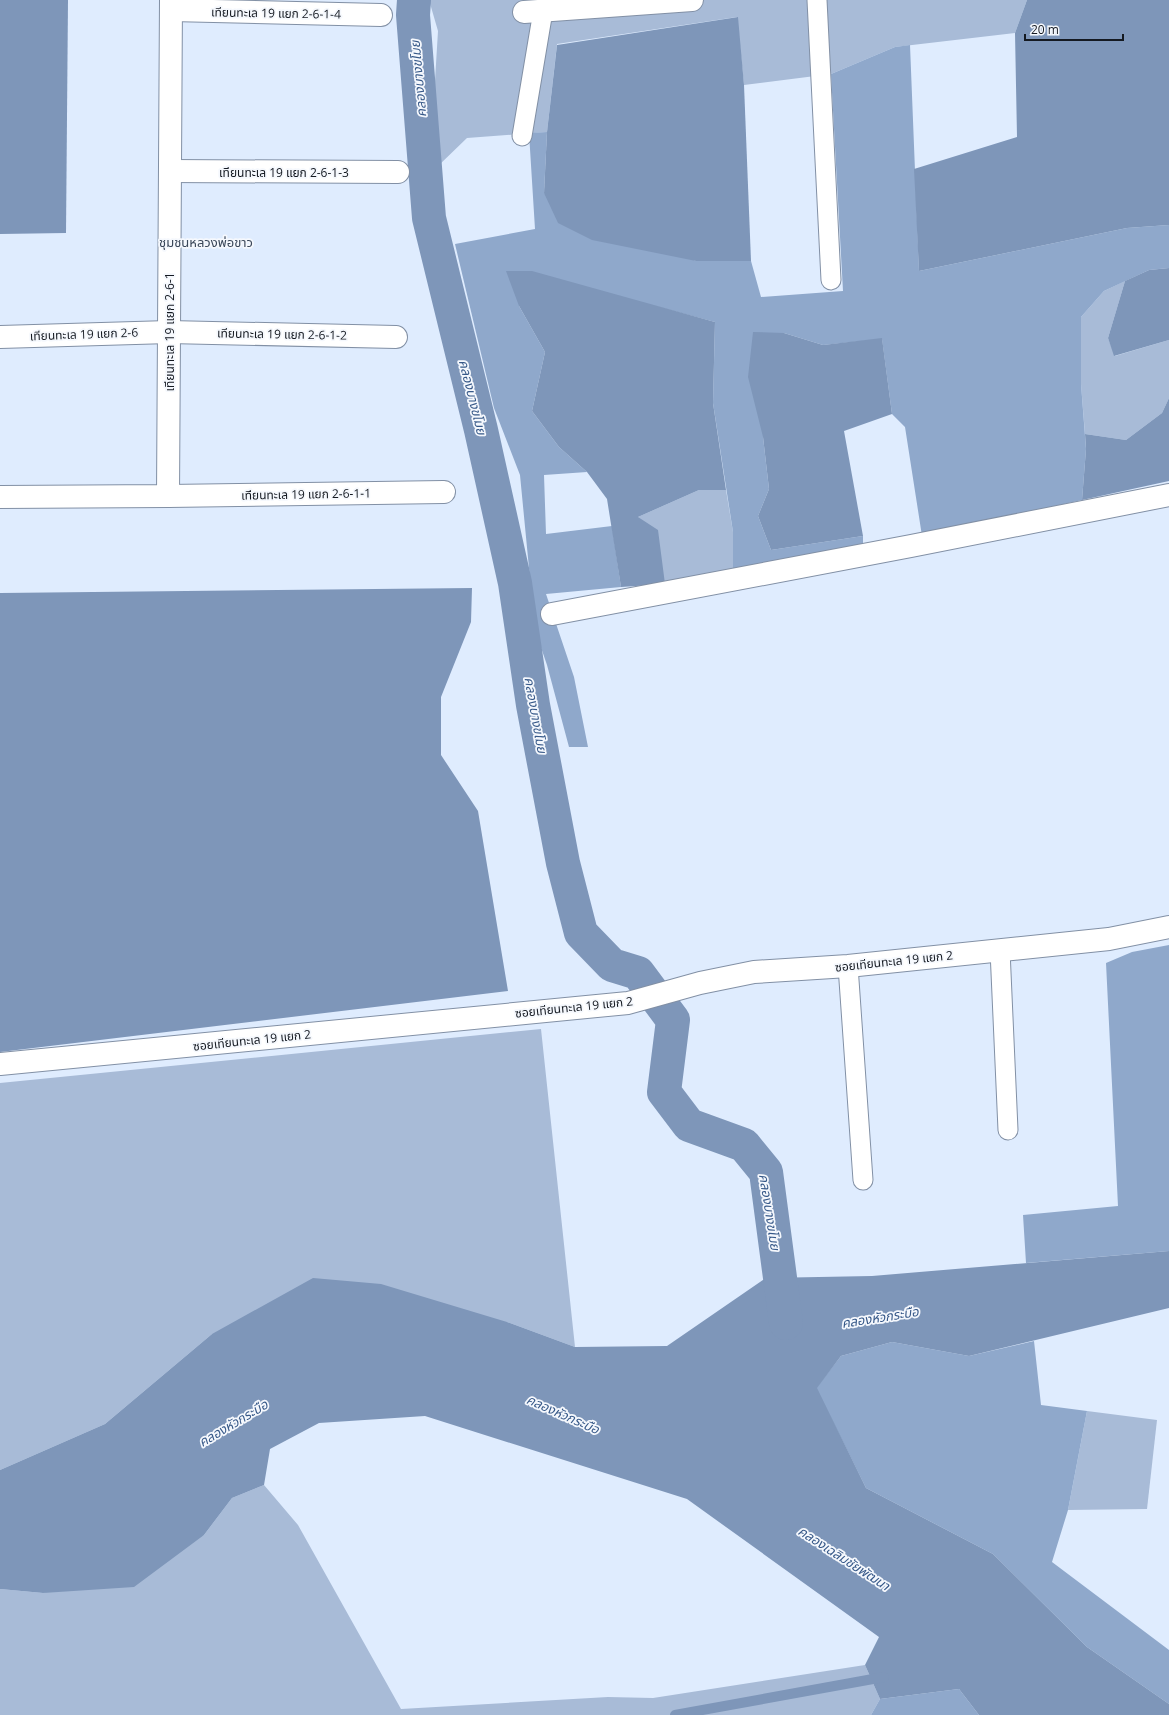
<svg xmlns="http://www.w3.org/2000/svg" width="1169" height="1715" viewBox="0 0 1169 1715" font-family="'Open Sans','Noto Sans Thai',sans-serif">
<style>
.green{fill:#a8bbd7}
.forest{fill:#8fa8cb}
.water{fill:#7e96b9}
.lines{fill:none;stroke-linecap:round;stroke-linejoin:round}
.stream{stroke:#7e96b9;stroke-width:10}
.canal{stroke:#7e96b9;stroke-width:34}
.lane-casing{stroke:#8290a5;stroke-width:21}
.street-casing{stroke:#8290a5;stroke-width:24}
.lane{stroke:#fff;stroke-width:19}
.street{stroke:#fff;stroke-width:22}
.labels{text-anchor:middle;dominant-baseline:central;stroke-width:3.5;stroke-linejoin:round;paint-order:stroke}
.street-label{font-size:12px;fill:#141921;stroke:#f5f8fd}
.water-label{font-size:13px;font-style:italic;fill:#365888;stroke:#f5f8fd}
.neighbourhood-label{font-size:13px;fill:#3a4759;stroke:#f5f8fd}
</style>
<rect width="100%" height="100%" fill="#dfecfe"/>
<g class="green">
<polygon points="429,0 1029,0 1027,0 1015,33 895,47 831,74 744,85 737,17 557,44 547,132 467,138 437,167 432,130 438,31"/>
<polygon points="1125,281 1108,338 1115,356 1169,340 1169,398 1162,413 1126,440 1085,434 1081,384 1081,317 1104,291"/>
<polygon points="699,490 726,490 733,532 733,569 665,584 638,517"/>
<polygon points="541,1029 575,1347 507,1322 212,1334 105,1424 0,1470 0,1083"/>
<polygon points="1087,1411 1157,1420 1147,1509 1068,1510"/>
<polygon points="264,1485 298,1525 401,1709 608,1697 653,1698 865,1665 880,1699 871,1715 0,1715 0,1589 43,1593 204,1535 232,1498"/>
</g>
<g class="forest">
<polygon points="910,45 919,271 1127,228 1169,225 1169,268 1149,270 1104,291 1081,317 1081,384 1086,449 1082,500 922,536 905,427 892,414 882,339 823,345 784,333 763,437 769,489 758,516 771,550 863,536 863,547 733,569 733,532 713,403 715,322 651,305 519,306 545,352 532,411 559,447 587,472 544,475 546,534 612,526 621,587 546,594 574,677 588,747 569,747 547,665 535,630 520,475 494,408 455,244 535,229 529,133 547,132 544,193 696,261 751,261 761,297 843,291 831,74 895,47"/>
<polygon points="1169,945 1169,1251 1026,1263 1023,1215 1118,1206 1106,963 1132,952"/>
<polygon points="1034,1341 1041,1405 1087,1411 1068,1510 1052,1562 1169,1650 1169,1704 1087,1647 993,1554 866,1488 816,1388 841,1356 892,1342 969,1356"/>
<polygon points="959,1689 979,1715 871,1715 880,1699"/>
</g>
<g class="water">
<polygon points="0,0 68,0 66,233 0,234"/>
<polygon points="1027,0 1169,0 1169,225 1127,228 919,271 914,169 1017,137 1015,33"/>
<polygon points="738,17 744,85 751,261 696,261 592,240 558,223 544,193 547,132 557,45"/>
<polygon points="1169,268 1169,340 1114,356 1108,338 1125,281 1149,270"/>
<polygon points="506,271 532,271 715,322 713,403 726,490 699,490 638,517 658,530 665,584 621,587 607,499 587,472 559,447 532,411 545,352 519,306"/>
<polygon points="753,332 784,333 823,345 882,338 892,414 844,431 863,536 771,550 758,516 769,489 763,437 748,377"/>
<polygon points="1169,398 1169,481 1082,500 1086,449 1085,434 1126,440 1162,413"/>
<polygon points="472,588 471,622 441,697 441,755 478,811 508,991 0,1052 0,593"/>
<polygon points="1169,1251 1169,1308 969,1356 892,1342 841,1356 817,1388 866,1488 993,1554 1087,1647 1169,1704 1169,1715 979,1715 959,1689 880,1699 865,1665 879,1637 687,1499 425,1416 319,1423 270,1449 264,1485 232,1498 204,1535 134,1587 43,1593 0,1589 0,1470 105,1424 212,1334 313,1278 381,1284 507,1322 575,1347 667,1346 766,1278 872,1276"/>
</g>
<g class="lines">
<polyline class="stream" points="675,1715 884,1677"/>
<polyline class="canal" points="414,0 413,15 429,218 481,430 515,583 533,705 563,863 581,933 612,965 638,973 673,1020 664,1092 689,1125 744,1145 766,1172 786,1323"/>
<g class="lane-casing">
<g id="lane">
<polyline points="817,0 831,280"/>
<polyline points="522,136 543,11"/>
<polyline points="1000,950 1008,1130"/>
<polyline points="848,966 863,1180"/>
</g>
</g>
<g class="street-casing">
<g id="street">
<polyline points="171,10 381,15"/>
<polyline points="524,12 692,0"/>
<polyline points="170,171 398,172"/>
<polyline points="0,337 169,332 396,337"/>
<polyline points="168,496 444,492"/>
<polyline points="0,497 168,496 171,0"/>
<polyline points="552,614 911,546 1169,495"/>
<polyline points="0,1064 628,1003 700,983 754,972 848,966 1109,939 1169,927"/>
</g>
</g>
<use href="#lane" class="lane"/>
<use href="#street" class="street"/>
</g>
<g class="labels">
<g class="street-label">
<text transform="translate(276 13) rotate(1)">เทียนทะเล 19 แยก 2-6-1-4</text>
<text x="284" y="172">เทียนทะเล 19 แยก 2-6-1-3</text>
<text transform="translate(169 332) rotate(-90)">เทียนทะเล 19 แยก 2-6-1</text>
<text transform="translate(84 334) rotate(-2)">เทียนทะเล 19 แยก 2-6</text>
<text transform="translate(282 334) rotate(1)">เทียนทะเล 19 แยก 2-6-1-2</text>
<text transform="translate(306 494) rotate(-1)">เทียนทะเล 19 แยก 2-6-1-1</text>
<text transform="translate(894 961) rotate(-6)">ซอยเทียนทะเล 19 แยก 2</text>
<text transform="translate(574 1007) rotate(-6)">ซอยเทียนทะเล 19 แยก 2</text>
<text transform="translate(252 1040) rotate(-6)">ซอยเทียนทะเล 19 แยก 2</text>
</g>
<g class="water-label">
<text transform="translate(418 79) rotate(-95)">คลองบางขโมย</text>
<text transform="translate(473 397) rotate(76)">คลองบางขโมย</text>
<text transform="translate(536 715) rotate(80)">คลองบางขโมย</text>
<text transform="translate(770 1212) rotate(81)">คลองบางขโมย</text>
<text transform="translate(880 1317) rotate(-9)">คลองหัวกระบือ</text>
<text transform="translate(563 1414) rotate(24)">คลองหัวกระบือ</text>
<text transform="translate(233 1423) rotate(-31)">คลองหัวกระบือ</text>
<text transform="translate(844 1558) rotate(33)">คลองเฉลิมชัยพัฒนา</text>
</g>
<g class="neighbourhood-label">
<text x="206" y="242">ชุมชนหลวงพ่อขาว</text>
</g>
</g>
<path d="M1025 34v6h98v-6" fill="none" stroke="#141921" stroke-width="2"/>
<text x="1031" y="34" font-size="12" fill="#141921" stroke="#f5f8fd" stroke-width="3" paint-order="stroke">20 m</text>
</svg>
